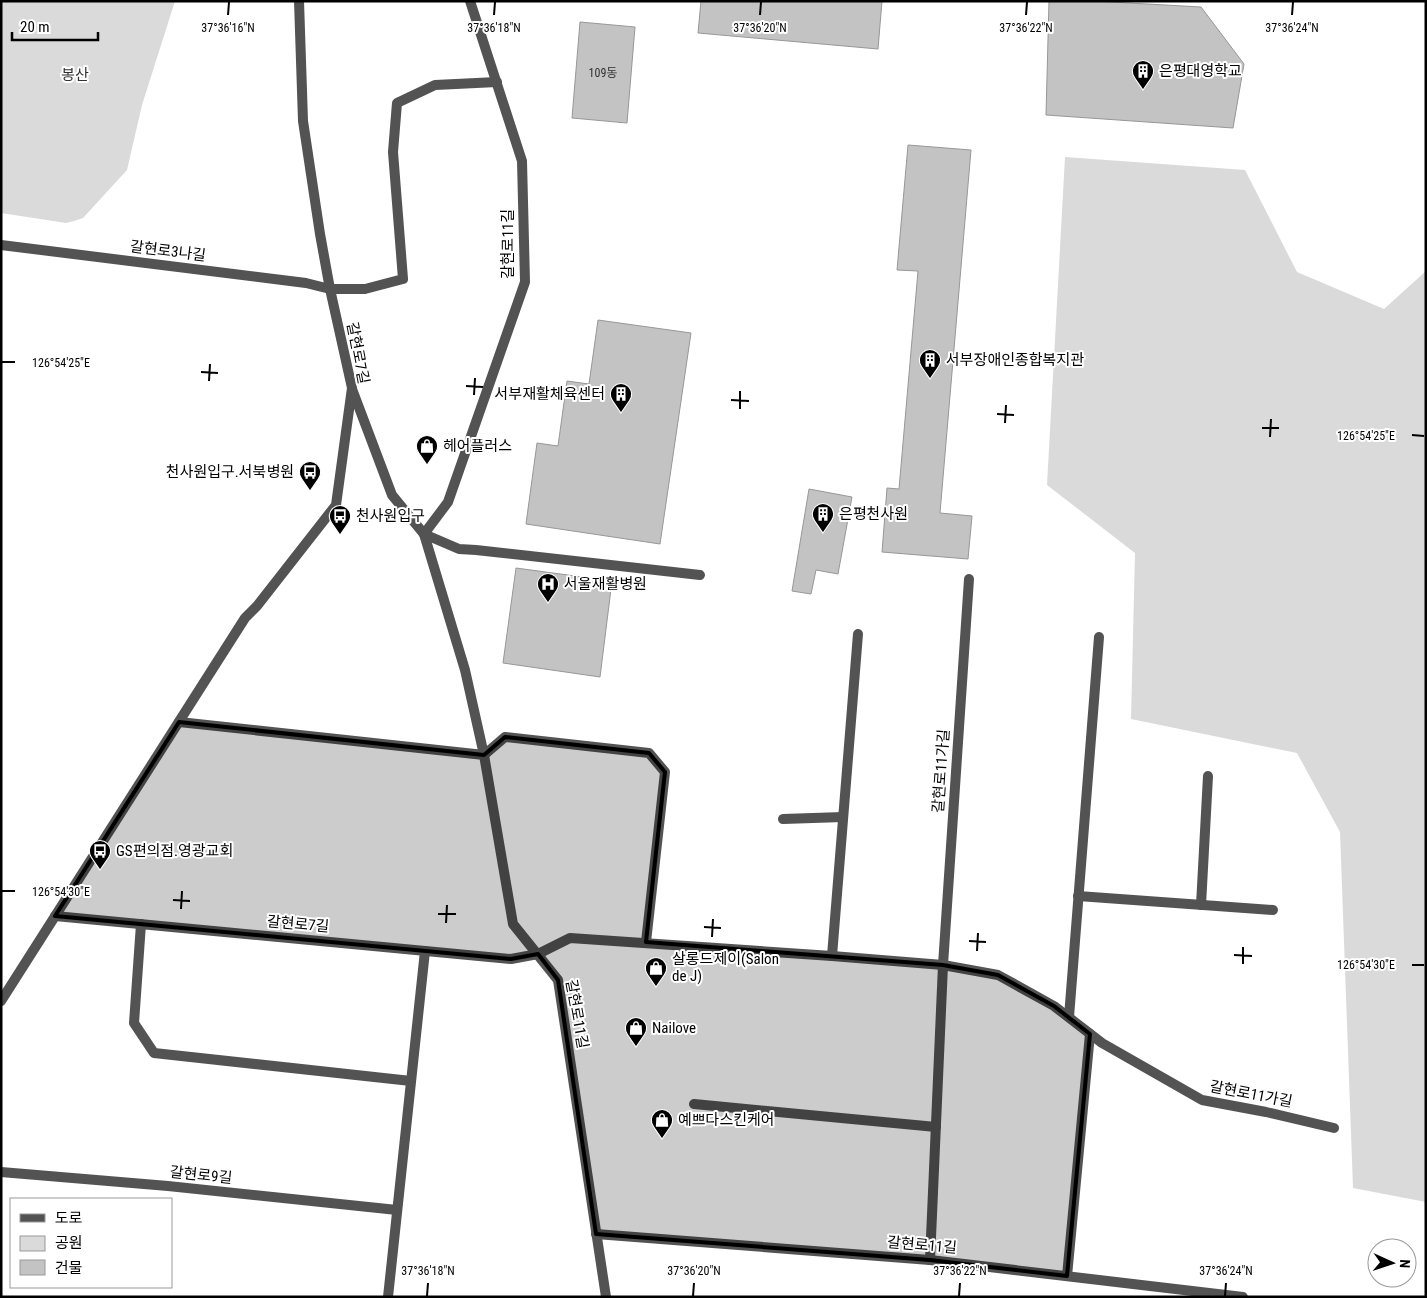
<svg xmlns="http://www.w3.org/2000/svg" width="1427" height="1298" viewBox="0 0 1427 1298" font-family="'Roboto Condensed','Noto Sans KR',sans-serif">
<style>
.green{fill:#dadada}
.building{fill:#c3c3c3;stroke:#979797}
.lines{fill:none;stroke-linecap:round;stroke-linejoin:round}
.service{stroke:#535353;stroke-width:10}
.minor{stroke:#535353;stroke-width:10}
.marked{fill:#000;fill-opacity:0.2;stroke:#000;stroke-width:4;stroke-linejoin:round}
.ticks{fill:none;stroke:#000;stroke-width:2}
.labels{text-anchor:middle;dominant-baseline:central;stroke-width:4;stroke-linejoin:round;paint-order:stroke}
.number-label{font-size:12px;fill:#313131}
.poi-label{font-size:15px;fill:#000;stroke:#fff;text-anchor:start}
.park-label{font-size:15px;fill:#313131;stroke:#fff}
.street-label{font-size:15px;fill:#000;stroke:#fff}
.ticks-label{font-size:12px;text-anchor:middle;fill:#000;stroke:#fff;stroke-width:4;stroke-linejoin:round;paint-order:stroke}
</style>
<rect width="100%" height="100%" fill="#fff"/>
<g class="green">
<polygon points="1,1 175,1 142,105 127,170 83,218 74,221 66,223 1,213"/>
<polygon points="1065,157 1245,170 1297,272 1384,309 1426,271 1426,1202 1353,1188 1340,832 1297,753 1131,719 1135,553 1047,485"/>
</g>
<g class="building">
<polygon points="701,1 882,1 878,49 698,33"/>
<polygon points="1049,1 1093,1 1201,7 1244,64 1233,128 1046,115"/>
<polygon points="580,22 635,27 627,123 572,118"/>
<polygon points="908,145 971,150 940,513 972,516 968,559 882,552 887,488 899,489 918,271 897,270"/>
<polygon points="598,320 691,333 660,544 526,524 537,443 558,446 567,381 589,384"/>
<polygon points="809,489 852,497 838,574 816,570 811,594 792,591"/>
<polygon points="516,568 612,581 600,677 503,663"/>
</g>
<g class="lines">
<g class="service">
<polyline points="783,819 843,817"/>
<polyline points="1201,905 1208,776"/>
<polyline points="141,924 134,1023 154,1053 411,1081"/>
</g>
<g class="minor">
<polyline points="1,245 306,283 330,289 365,289 403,279 393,152 397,103 435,85 497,82"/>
<polyline points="352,389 392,495 424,534 465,670 484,755 513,924 558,980 606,1297"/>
<polyline points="424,534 448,502 525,282 522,161 470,1"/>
<polyline points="424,534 459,549 476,550 700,575"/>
<polyline points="179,722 484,755"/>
<polyline points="484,755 505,737 649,753 665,772 646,942"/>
<polyline points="1078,896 1273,910"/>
<polyline points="55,916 511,959 538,954 570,938 832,956 943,965 998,975 1054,1006 1102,1043 1202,1100 1266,1112 1334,1128"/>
<polyline points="832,956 858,634"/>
<polyline points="1,1001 245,618 257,606 336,505 352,388 330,289 320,234 303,121 299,1"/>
<polyline points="1069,1017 1099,637"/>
<polyline points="694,1104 936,1127"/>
<polyline points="1,1172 168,1186 397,1210"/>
<polyline points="596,1234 930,1260 1243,1297"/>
<polyline points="930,1260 943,965 969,579"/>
<polyline points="1067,1276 1090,1034"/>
<polyline points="388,1297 425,951"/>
</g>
</g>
<path class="marked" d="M179,722L484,755L505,737L649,753L665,772L646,942L943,965L998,975L1054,1006L1090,1034L1067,1276L930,1260L596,1234L558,980L538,954L511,959L55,916Z"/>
<path class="ticks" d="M228,15L229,2M494,15L495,2M760,15L761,2M1026,15L1027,2M1292,15L1293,2M2,362H15M201,372L218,373M209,381L210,364M466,386L483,387M474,395L475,378M731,400L749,401M740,409V391M997,414L1014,415M1005,423L1006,405M1262,428H1279M1412,435L1424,436M1270,437L1271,419M2,891H15M173,900L190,901M181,909L182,891M438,914H456M446,923L447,905M704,927L721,928M712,937L713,919M969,941L986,942M977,951L978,933M1234,955L1252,956M1243,964V947M1412,965H1424M427,1296L428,1283M693,1296L694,1283M959,1296L960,1283M1225,1296L1226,1283"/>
<defs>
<g id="building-pin" transform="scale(1.125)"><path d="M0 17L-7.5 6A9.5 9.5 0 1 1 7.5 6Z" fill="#000" stroke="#fff"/><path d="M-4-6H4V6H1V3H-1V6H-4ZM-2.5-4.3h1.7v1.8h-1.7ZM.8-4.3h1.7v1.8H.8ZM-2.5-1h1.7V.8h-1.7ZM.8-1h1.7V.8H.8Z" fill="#fff"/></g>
<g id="shop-pin" transform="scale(1.125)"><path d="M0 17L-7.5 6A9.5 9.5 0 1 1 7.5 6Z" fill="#000" stroke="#fff"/><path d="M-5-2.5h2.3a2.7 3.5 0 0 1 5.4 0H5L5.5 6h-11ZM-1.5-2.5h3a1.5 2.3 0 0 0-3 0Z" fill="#fff"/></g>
<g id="bus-pin" transform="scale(1.125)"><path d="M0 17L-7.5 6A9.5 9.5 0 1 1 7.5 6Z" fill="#000" stroke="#fff"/><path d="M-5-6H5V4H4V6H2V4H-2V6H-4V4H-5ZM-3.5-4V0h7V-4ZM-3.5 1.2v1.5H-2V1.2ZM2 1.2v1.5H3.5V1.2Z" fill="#fff"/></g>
<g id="hospital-pin" transform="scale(1.125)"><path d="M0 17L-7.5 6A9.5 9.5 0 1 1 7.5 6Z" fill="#000" stroke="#fff"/><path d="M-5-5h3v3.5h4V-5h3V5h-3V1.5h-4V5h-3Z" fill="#fff"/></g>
</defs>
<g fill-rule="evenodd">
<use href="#building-pin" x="1143" y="71"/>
<use href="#building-pin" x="930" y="360"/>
<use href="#building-pin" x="621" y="394"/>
<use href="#shop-pin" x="427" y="446"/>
<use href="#bus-pin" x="310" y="472"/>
<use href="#building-pin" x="823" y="514"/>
<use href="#bus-pin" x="340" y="516"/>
<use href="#hospital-pin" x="548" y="584"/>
<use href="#bus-pin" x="100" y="851"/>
<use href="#shop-pin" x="656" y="968"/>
<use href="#shop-pin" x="636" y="1028"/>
<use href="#shop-pin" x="662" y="1120"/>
</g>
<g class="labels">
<g class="number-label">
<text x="603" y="73">109동</text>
</g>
<g class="poi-label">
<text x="1159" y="71">은평대영학교</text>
<text x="946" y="360">서부장애인종합복지관</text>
<text x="605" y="394" text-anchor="end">서부재활체육센터</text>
<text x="443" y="446">헤어플러스</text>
<text x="294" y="472" text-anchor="end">천사원입구.서북병원</text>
<text x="839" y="514">은평천사원</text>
<text x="356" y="516">천사원입구</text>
<text x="564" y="584">서울재활병원</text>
<text x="116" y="851">GS편의점.영광교회</text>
<text x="672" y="959">살롱드제이(Salon<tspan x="672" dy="17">de J)</tspan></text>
<text x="652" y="1028">Nailove</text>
<text x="678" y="1120">예쁘다스킨케어</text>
</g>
<g class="park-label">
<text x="75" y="75">봉산</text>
</g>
<g class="street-label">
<text transform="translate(508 244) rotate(-90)">갈현로11길</text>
<text transform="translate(168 251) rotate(7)">갈현로3나길</text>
<text transform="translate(358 353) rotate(79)">갈현로7길</text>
<text transform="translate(941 771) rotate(-86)">갈현로11가길</text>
<text transform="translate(298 924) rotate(5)">갈현로7길</text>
<text transform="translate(577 1014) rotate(80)">갈현로11길</text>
<text transform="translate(1251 1094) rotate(11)">갈현로11가길</text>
<text transform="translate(201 1175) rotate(6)">갈현로9길</text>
<text transform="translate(922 1245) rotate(5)">갈현로11길</text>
</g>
</g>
<g class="ticks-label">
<text x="228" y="32">37°36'16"N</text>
<text x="494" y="32">37°36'18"N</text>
<text x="760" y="32">37°36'20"N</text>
<text x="1026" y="32">37°36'22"N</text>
<text x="1292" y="32">37°36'24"N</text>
<text x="61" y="367">126°54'25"E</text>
<text x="1366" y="440">126°54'25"E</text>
<text x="61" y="896">126°54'30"E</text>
<text x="1366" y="969">126°54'30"E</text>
<text x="428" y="1275">37°36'18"N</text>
<text x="694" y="1275">37°36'20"N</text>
<text x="960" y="1275">37°36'22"N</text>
<text x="1226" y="1275">37°36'24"N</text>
</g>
<rect width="1427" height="1298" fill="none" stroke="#000000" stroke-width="5"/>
<rect x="10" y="1198" width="162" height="90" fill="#ffffff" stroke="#999999"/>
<rect x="20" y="1214" width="25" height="8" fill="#535353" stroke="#999999"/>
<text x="55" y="1223" font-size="15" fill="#000000">도로</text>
<rect x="20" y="1236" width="25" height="15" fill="#dadada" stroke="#999999"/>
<text x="55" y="1248" font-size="15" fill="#000000">공원</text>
<rect x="20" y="1260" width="25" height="15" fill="#c3c3c3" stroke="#999999"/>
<text x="55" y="1273" font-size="15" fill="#000000">건물</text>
<g transform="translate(1392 1263) rotate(93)"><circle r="24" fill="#ffffff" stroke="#999999"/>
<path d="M0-4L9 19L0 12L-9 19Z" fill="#000000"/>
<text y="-8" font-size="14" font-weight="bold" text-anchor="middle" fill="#000000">N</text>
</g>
<path d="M12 32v8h86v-8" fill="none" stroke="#000000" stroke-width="2.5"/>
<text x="20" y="32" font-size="15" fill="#000000" stroke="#ffffff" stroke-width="4" paint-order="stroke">20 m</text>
</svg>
